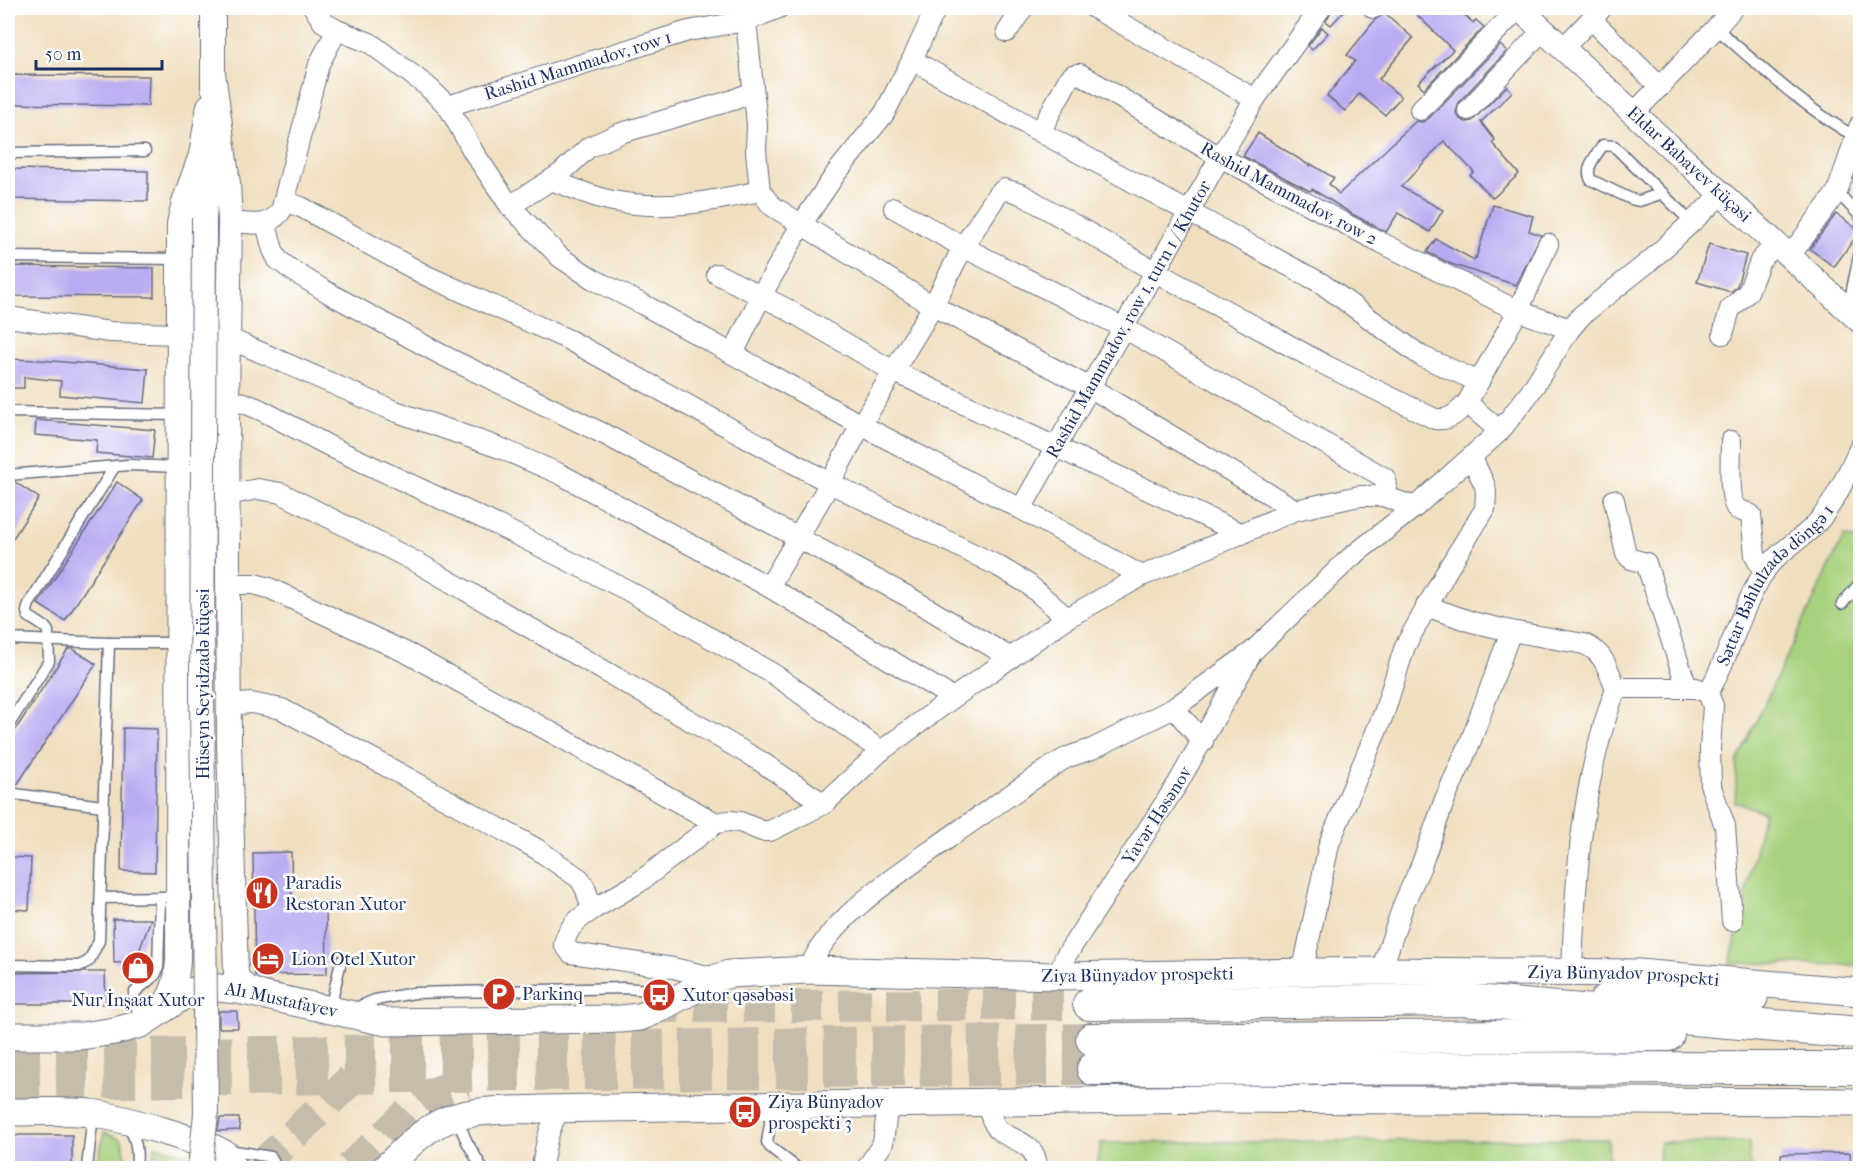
<svg xmlns="http://www.w3.org/2000/svg" width="1868" height="1176" viewBox="0 0 1868 1176" font-family="'IM FELL French Canon',serif">
<style>
.green{fill:#a8d17d;stroke:#62806e;stroke-width:1.5}
.building{fill:#b9abf2}
.lines{fill:none;stroke-linecap:round;stroke-linejoin:round}
.primary-tunnel{stroke:#c5bcac;stroke-width:32;stroke-dasharray:32 16;stroke-linecap:butt}
.service-casing{stroke:#666d80;stroke-width:13}
.minor-casing{stroke:#666d80;stroke-width:22}
.tertiary-casing{stroke:#666d80;stroke-width:26}
.secondary-casing{stroke:#666d80;stroke-width:29}
.primary-casing{stroke:#666d80;stroke-width:34}
.service{stroke:#fff;stroke-width:10}
.minor{stroke:#fff;stroke-width:20}
.tertiary{stroke:#fff;stroke-width:24}
.secondary{stroke:#fff;stroke-width:27}
.primary{stroke:#fff;stroke-width:32}
.tertiary-bridge-casing{stroke:#666d80;stroke-width:26;stroke-linecap:butt}
.tertiary-bridge{stroke:#fff;stroke-width:24}
.labels{text-anchor:middle;dominant-baseline:central;stroke-width:5;stroke-linejoin:round;paint-order:stroke}
.street-label{font-size:18px;fill:#1b2f5e;stroke:#fff}
.poi-label{font-size:18px;fill:#1b2f5e;stroke:#fff;text-anchor:start}
</style>
<rect width="100%" height="100%" fill="#fff"/>
<filter id="ink" filterUnits="userSpaceOnUse"><feTurbulence type="fractalNoise" baseFrequency=".0167" numOctaves="2"/><feDisplacementMap in="SourceGraphic" scale="12" xChannelSelector="R" yChannelSelector="G"/><feConvolveMatrix kernelMatrix="1 2 1 2 8 2 1 2 1" color-interpolation-filters="sRGB"/></filter>
<filter id="wash" filterUnits="userSpaceOnUse"><feTurbulence type="fractalNoise" baseFrequency=".008" numOctaves="4" result="noise"/><feDisplacementMap in="SourceGraphic" scale="24" xChannelSelector="R" yChannelSelector="G"/><feGaussianBlur stdDeviation="1.35" result="paint"/><feColorMatrix in="noise" values="0 0 0 0 0 0 0 0 0 0 0 0 0 0 0 0 0 1.4 0 .05"/><feComposite in="paint" operator="in"/></filter>
<g filter="url(#wash)">
<rect width="100%" height="100%" fill="#f0dfbf"/>
<g class="green">
<polygon points="1844,536 1860,541 1860,965 1730,963 1764,812 1735,802 1737,762"/>
<polygon points="104,1132 122,1140 126,1157 124,1168 97,1168"/>
<polygon points="1608,1139 1609,1168 1096,1168 1101,1143"/>
<polygon points="1660,1142 1749,1142 1750,1168 1659,1168"/>
<polygon points="155,1146 215,1160 220,1168 151,1168"/>
</g>
<g id="blocks">
<g class="building">
<polygon points="1333,8 1347,8 1331,25 1326,21"/>
<polygon points="1424,8 1457,8 1473,23 1476,20 1484,27 1424,89 1418,83 1453,50 1417,15"/>
<polygon points="1385,13 1413,38 1379,79 1401,97 1385,115 1359,94 1345,111 1327,96 1355,61 1347,55 1375,20"/>
<polygon points="1322,27 1328,33 1312,50 1308,46"/>
<polygon points="1500,45 1507,51 1459,102 1456,113 1460,119 1466,122 1472,121 1507,86 1512,92 1481,122 1495,140 1492,143 1519,174 1493,198 1470,175 1474,172 1444,141 1401,187 1443,210 1430,232 1398,213 1386,232 1352,214 1312,189 1310,191 1243,156 1258,133 1310,166 1311,164 1334,178 1329,184 1339,194 1416,121 1423,122 1429,118"/>
<polygon points="8,75 149,76 148,106 8,104"/>
<polygon points="8,169 148,171 148,201 8,199"/>
<polygon points="1493,205 1533,216 1529,231 1541,235 1516,285 1451,264 1427,252 1436,239 1474,260 1475,257 1476,258"/>
<polygon points="1836,214 1860,231 1834,267 1810,249"/>
<polygon points="1709,244 1746,255 1737,286 1731,292 1697,282"/>
<polygon points="8,266 154,268 154,297 8,296"/>
<polygon points="8,359 40,360 148,369 145,403 60,395 61,381 24,377 24,388 8,388"/>
<polygon points="36,420 155,430 152,458 96,453 97,440 35,435"/>
<polygon points="8,482 15,482 39,498 8,546"/>
<polygon points="117,482 143,500 65,621 38,604"/>
<polygon points="68,649 73,649 96,664 17,785 8,779 8,741"/>
<polygon points="123,728 157,729 155,872 121,871"/>
<polygon points="291,852 292,903 326,902 327,974 255,975 253,853"/>
<polygon points="8,857 31,858 29,910 8,909"/>
<polygon points="113,919 151,919 135,962 114,963"/>
<polygon points="83,972 105,972 106,1004 8,1004 8,973"/>
<polygon points="219,1011 237,1011 238,1028 219,1028"/>
<polygon points="220,1118 239,1118 240,1130 218,1131"/>
<polygon points="20,1135 72,1135 72,1168 8,1168 8,1137"/>
<polygon points="1850,1153 1851,1168 1782,1168 1781,1154"/>
</g>
</g>
</g>
<g filter="url(#ink)">
<use href="#blocks" fill-opacity="0" stroke="#666d80" stroke-width="1.5"/>
<g class="lines">
<g class="primary-tunnel">
<polyline points="647,1007 1089,1004"/>
<polyline points="8,1056 1092,1039"/>
<polyline points="8,1084 511,1075 1093,1069"/>
<polyline points="259,1168 360,1071"/>
<polyline points="350,1168 418,1104 431,1094 465,1082"/>
</g>
<g class="service-casing">
<g id="service">
<path d="M1716,28C1761,67 1804,108 1856,137"/>
<polyline points="8,153 145,151"/>
<polyline points="1837,192 1860,216"/>
<path d="M1663,193L1639,201L1631,199L1591,180C1584,168 1596,156 1603,145L1614,146L1692,223"/>
<polyline points="8,257 179,259"/>
<polyline points="1848,309 1860,251"/>
<polyline points="8,412 178,415"/>
<polyline points="8,475 129,465 178,467"/>
<polyline points="1842,604 1860,583"/>
<polyline points="8,639 109,643 177,643"/>
<polyline points="8,726 49,661 48,631 45,627 28,616 27,611 29,604 115,466"/>
<polyline points="8,793 102,806"/>
<polyline points="101,898 167,897"/>
<polyline points="8,965 79,966 89,961 99,941 109,643"/>
<polyline points="330,1009 341,961"/>
<polyline points="353,1009 375,1000 414,993 624,988 649,990 673,996"/>
<polyline points="140,1024 134,995 135,992 155,975 158,969 160,897"/>
<polyline points="773,1106 767,1142 770,1147 797,1168"/>
<polyline points="456,1117 467,1142 482,1168"/>
<path d="M128,1126C137,1139 138,1153 136,1168"/>
<polyline points="229,1150 271,1157 273,1160 273,1163 265,1168"/>
<polyline points="87,1168 93,1114"/>
</g>
</g>
<g class="minor-casing">
<g id="minor">
<polyline points="314,8 323,22 337,30 370,43 427,86 448,106 474,153 510,206 561,258 593,279 644,305 861,425 1021,509 1142,576"/>
<polyline points="1094,8 1255,99"/>
<polyline points="1373,8 1374,8"/>
<polyline points="1591,19 1660,87"/>
<polyline points="746,21 757,124 756,151 760,191 772,206 933,306 1089,387 1296,510"/>
<polyline points="1007,32 1023,8"/>
<polyline points="1564,47 1602,8"/>
<polyline points="912,60 1040,132 1321,283 1421,356 1479,382"/>
<path id="s1" d="M448,106L688,31L746,21L779,8"/>
<polyline points="1420,110 1519,8"/>
<polyline points="1468,110 1544,29"/>
<polyline points="1635,112 1716,28 1733,8"/>
<path id="s2" d="M1040,132L1068,80L1073,75L1080,74L1220,157L1368,236L1518,311L1570,329"/>
<path d="M551,180C571,187 592,197 613,201C665,211 709,202 760,191"/>
<polyline points="284,201 301,207 425,275 569,340 830,483 998,566 1028,584 1067,618"/>
<polyline points="510,206 560,174 589,147 621,133 733,100 752,92"/>
<polyline points="894,208 963,247 1124,328 1385,478 1386,487 1383,496"/>
<path d="M230,222C251,223 267,229 281,211L319,64L337,30"/>
<polyline points="266,224 273,250 278,260 293,271 327,292 442,355 606,435 907,596 1011,658"/>
<polyline points="1790,256 1837,192 1860,125"/>
<polyline points="717,274 785,308 893,371 1242,534"/>
<polyline points="8,317 110,332 179,334"/>
<polyline points="1723,334 1730,309 1748,292 1760,261 1776,243"/>
<polyline points="228,338 392,410 500,448 560,474 769,587 953,698"/>
<polyline points="733,354 761,296 801,225 837,172 884,114 912,60 936,8"/>
<polyline points="227,401 244,403 261,410 333,448 497,525 627,590 775,675 881,751"/>
<polyline points="1500,431 1467,403 1518,311 1548,244"/>
<path d="M1731,441C1731,454 1728,501 1737,509C1741,511 1747,512 1751,515L1755,555L1764,573"/>
<polyline points="228,495 258,489 281,493 418,563 760,761 824,804"/>
<polyline points="1614,500 1626,554 1631,559 1646,563 1687,688"/>
<path id="s3" d="M1021,509L1220,157L1255,99L1321,8"/>
<polyline points="229,584 254,584 269,588 409,654 716,823 729,821 740,822 762,831 770,831 824,804 881,751 953,698 1067,618 1142,576 1296,510 1359,496 1383,496 1415,507"/>
<path d="M769,587L830,483L861,425L933,306L963,247L997,195L1004,189L1021,194L1156,272L1325,365L1435,419C1450,421 1457,413 1467,403"/>
<path d="M1426,606L1472,622L1511,631L1584,644C1604,652 1608,670 1616,688H1696L1708,693L1713,706L1710,748L1711,787L1725,826L1732,921"/>
<path id="s4" d="M1708,693C1730,655 1740,610 1764,572C1776,553 1798,542 1814,526C1835,504 1847,474 1860,447"/>
<path d="M229,705L251,703L282,709L537,849L580,879L586,890L592,910C578,919 568,926 564,944L571,953L673,968L716,978"/>
<polyline points="1174,708 1203,742"/>
<polyline points="592,910 638,883 716,823"/>
<path d="M809,970C825,920 907,868 950,837C986,812 1022,786 1059,762L1068,757L1092,749L1174,708L1253,651L1350,558L1415,507L1500,431L1529,394L1570,329L1582,315L1651,260L1722,194"/>
<polyline points="1381,971 1404,903 1421,866 1445,799 1470,743 1511,631"/>
<path d="M1572,972C1575,876 1582,779 1616,688"/>
<polyline points="1302,974 1329,844 1384,713 1405,646 1449,567 1485,509 1486,493 1485,486 1472,458"/>
<path id="s5" d="M1058,976L1065,957L1178,783L1250,656"/>
<path d="M986,1101C989,1110 992,1125 1000,1131C1015,1142 1039,1144 1036,1168"/>
<path d="M542,1168C545,1148 548,1127 560,1110"/>
<polyline points="867,1168 883,1143 888,1103"/>
</g>
</g>
<g class="tertiary-casing">
<g id="tertiary">
<path id="s6" d="M1519,8L1860,321"/>
<path d="M213,73L228,183L230,222L227,401L229,744L236,974C241,986 250,990 263,994"/>
<polyline points="213,87 213,8"/>
<polyline points="204,218 208,164"/>
<path d="M159,1013C172,995 177,982 178,960L179,224L184,202L201,155L209,106"/>
</g>
</g>
<g class="secondary-casing">
<g id="secondary">
<polyline points="1604,999 1754,998"/>
<path id="s7" d="M8,1036H81L115,1031L141,1024L189,992L209,987L238,990L386,1022L621,1019L640,1017L652,1012L716,978L729,974L809,970L1058,976L1381,971L1639,973L1860,992"/>
<path d="M8,1112C35,1112 63,1110 91,1113C113,1116 214,1143 227,1156C231,1159 231,1164 232,1168"/>
<path d="M385,1168C402,1153 418,1134 438,1124C468,1108 507,1111 540,1109L1212,1099L1860,1102"/>
</g>
</g>
<g class="primary-casing">
<g id="primary">
<polyline points="1089,1004 1462,1000 1860,1033"/>
<polyline points="1092,1039 1668,1035"/>
<polyline points="1093,1069 1860,1068"/>
</g>
</g>
<use href="#service" class="service"/>
<use href="#minor" class="minor"/>
<use href="#tertiary" class="tertiary"/>
<use href="#secondary" class="secondary"/>
<use href="#primary" class="primary"/>
<g class="tertiary-bridge-casing">
<polyline id="tertiary-bridge" points="200,1168 206,1114 202,698 204,218"/>
</g>
<use href="#tertiary-bridge" class="tertiary-bridge"/>
</g>
</g>
<defs>
<g id="restaurant-disc" transform="scale(1.725)"><circle r="9.5" fill="#c8321e" stroke="#fff"/><path d="M-5-6h1v4h1v-4h1v4h1v-4h1v5L-1.5 .5V6h-2V.5L-5-1ZM5-6V6H3V1.5H1.5Q1.5-4 5-6Z" fill="#fff"/></g>
<g id="hotel-disc" transform="scale(1.725)"><circle r="9.5" fill="#c8321e" stroke="#fff"/><path d="M-6-4.5h1.5V1H6V5H4.5V3h-9V5H-6ZM-4 0a1.8 1.8 0 1 1 3.6 0ZM.5 0V-2.5h3Q6-2.5 6 0Z" fill="#fff"/></g>
<g id="shop-disc" transform="scale(1.725)"><circle r="9.5" fill="#c8321e" stroke="#fff"/><path d="M-5-2.5h2.3a2.7 3.5 0 0 1 5.4 0H5L5.5 6h-11ZM-1.5-2.5h3a1.5 2.3 0 0 0-3 0Z" fill="#fff"/></g>
<g id="parking-disc" transform="scale(1.725)"><circle r="9.5" fill="#c8321e" stroke="#fff"/><path d="M-3.5-5.5H1a3.5 3.5 0 0 1 0 7H-1V5.5H-3.5ZM-1-3.4V-.6H.8a1.4 1.4 0 0 0 0-2.8Z" fill="#fff"/></g>
<g id="bus-disc" transform="scale(1.725)"><circle r="9.5" fill="#c8321e" stroke="#fff"/><path d="M-5-6H5V4H4V6H2V4H-2V6H-4V4H-5ZM-3.5-4V0h7V-4ZM-3.5 1.2v1.5H-2V1.2ZM2 1.2v1.5H3.5V1.2Z" fill="#fff"/></g>
</defs>
<g fill-rule="evenodd">
<use href="#restaurant-disc" x="262" y="893"/>
<use href="#hotel-disc" x="268" y="959"/>
<use href="#shop-disc" x="138" y="968"/>
<use href="#parking-disc" x="499" y="994"/>
<use href="#bus-disc" x="659" y="995"/>
<use href="#bus-disc" x="745" y="1112"/>
</g>
<g class="labels">
<g class="street-label">
<text stroke="none"><textPath href="#s1" startOffset="136">Rashid Mammadov, row 1</textPath></text>
<text stroke="none"><textPath href="#s6" startOffset="231">Eldar Babayev küçəsi</textPath></text>
<text stroke="none"><textPath href="#s2" startOffset="314">Rashid Mammadov, row 2</textPath></text>
<text stroke="none"><textPath href="#s3" startOffset="218">Rashid Mammadov, row 1, turn 1 / Khutor</textPath></text>
<text stroke="none"><textPath href="#s4" startOffset="129">Səttar Bəhlulzadə döngə 1</textPath></text>
<text transform="translate(203 684) rotate(-90)">Hüseyn Seyidzadə küçəsi</text>
<text stroke="none"><textPath href="#s5" startOffset="189">Yavər Həsənov</textPath></text>
<text stroke="none"><textPath href="#s7" startOffset="1155">Ziya Bünyadov prospekti</textPath></text>
<text stroke="none"><textPath href="#s7" startOffset="1641">Ziya Bünyadov prospekti</textPath></text>
<text stroke="none"><textPath href="#s7" startOffset="286">Alı Mustafayev</textPath></text>
</g>
<g class="poi-label">
<text x="285" y="883">Paradis<tspan x="285" dy="21">Restoran Xutor</tspan></text>
<text x="291" y="959">Lion Otel Xutor</text>
<text x="522" y="994">Parkinq</text>
<text x="682" y="995">Xutor qəsəbəsi</text>
<text x="138" y="1000" text-anchor="middle">Nur İnşaat Xutor</text>
<text x="768" y="1102">Ziya Bünyadov<tspan x="768" dy="21">prospekti 3</tspan></text>
</g>
</g>
<rect width="1868" height="1176" fill="none" stroke="#fff" stroke-width="30"/>
<path d="M36 60v9h126v-9" fill="none" stroke="#1b2f5e" stroke-width="3"/>
<text x="45" y="60" font-size="18" fill="#1b2f5e" stroke="#ffffff" stroke-width="4.5" paint-order="stroke">50 m</text>
</svg>
